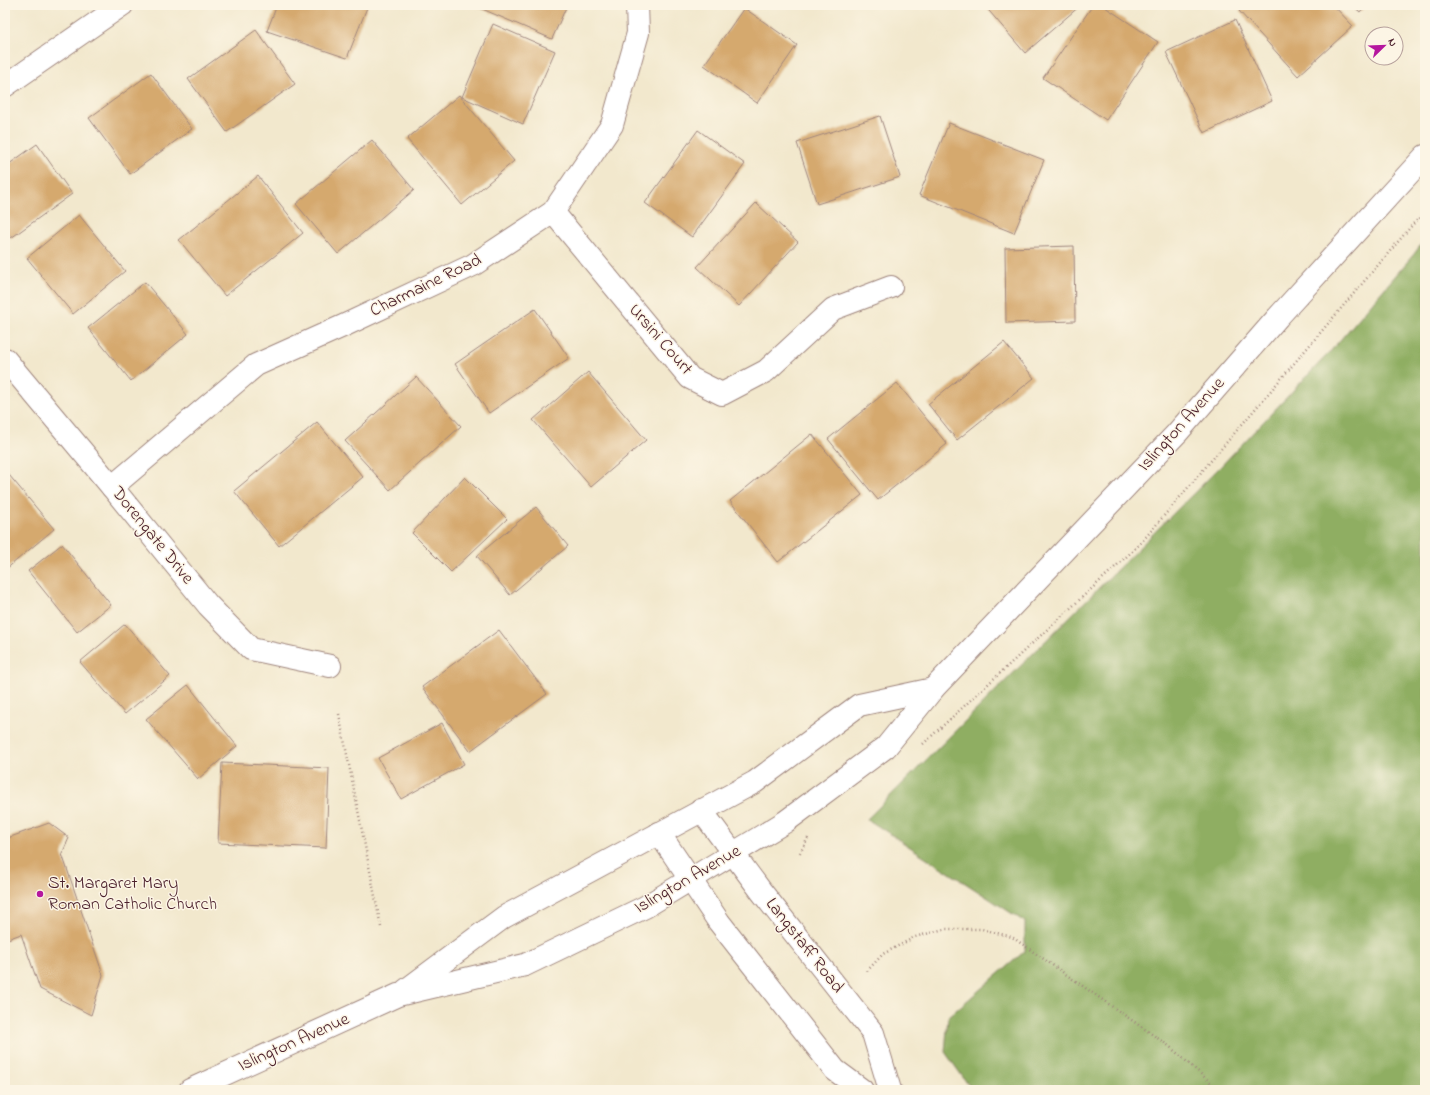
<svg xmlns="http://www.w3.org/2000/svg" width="1430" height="1095" viewBox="0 0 1430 1095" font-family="'Indie Flower',sans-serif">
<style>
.forest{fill:#8fae62;stroke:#6c6646}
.building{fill:#d5a96e}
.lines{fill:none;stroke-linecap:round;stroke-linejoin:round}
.minor-casing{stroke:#9e847c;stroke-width:24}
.major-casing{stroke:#9e847c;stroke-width:24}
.path{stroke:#9e847c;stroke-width:2.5;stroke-dasharray:1 3;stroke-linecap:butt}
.minor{stroke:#fff;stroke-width:22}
.major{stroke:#fff;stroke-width:22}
.poi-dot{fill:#b5179e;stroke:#fcf5e5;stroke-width:1.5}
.labels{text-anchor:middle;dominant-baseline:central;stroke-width:3;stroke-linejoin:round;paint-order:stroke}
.street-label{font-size:18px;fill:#4a1f2b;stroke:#fcf5e5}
.poi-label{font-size:18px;fill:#4a1f2b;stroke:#fcf5e5;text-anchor:start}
</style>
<rect width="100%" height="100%" fill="#fcf5e5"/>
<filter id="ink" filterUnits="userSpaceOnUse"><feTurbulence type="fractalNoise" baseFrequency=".025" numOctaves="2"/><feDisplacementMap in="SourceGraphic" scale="8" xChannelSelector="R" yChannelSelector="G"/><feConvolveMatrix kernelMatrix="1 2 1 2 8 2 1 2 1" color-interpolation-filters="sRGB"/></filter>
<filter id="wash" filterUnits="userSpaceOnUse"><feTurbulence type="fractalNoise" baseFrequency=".012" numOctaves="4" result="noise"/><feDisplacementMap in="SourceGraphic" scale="16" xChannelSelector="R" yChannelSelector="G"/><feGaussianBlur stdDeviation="0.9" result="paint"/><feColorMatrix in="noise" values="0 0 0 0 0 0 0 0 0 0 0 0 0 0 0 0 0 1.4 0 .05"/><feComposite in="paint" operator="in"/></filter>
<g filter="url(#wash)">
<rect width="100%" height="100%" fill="#f2e8cd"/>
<polygon class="forest" points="1425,239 1425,1090 972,1090 945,1052 948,1017 1025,951 1025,922 867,819 1222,465 1329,353 1414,254"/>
<g id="blocks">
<g class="building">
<polygon points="277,5 368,5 347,58 267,31"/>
<polygon points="473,5 567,5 552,39"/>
<polygon points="984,5 1081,5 1025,53"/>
<polygon points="1093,5 1102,5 1158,42 1106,120 1043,78"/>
<polygon points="1246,5 1333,5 1353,26 1298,76 1239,11"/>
<polygon points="1352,5 1366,5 1360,12"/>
<polygon points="744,8 797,45 757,103 704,65"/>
<polygon points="1235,20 1272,101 1204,133 1166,52"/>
<polygon points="493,24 555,51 523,124 462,97"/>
<polygon points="256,30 295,84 227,132 188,79"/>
<polygon points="151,73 192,129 130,174 89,118"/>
<polygon points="459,95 514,161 462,205 407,139"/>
<polygon points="880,116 900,177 817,204 797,143"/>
<polygon points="949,123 1044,160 1014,233 919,195"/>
<polygon points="698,130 745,164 692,237 645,203"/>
<polygon points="372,140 414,190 338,254 296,204"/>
<polygon points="37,144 72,194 11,238 5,229 5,167"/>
<polygon points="258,176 303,233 225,296 179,240"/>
<polygon points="756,203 798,242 739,306 697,267"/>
<polygon points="79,215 125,271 73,314 27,258"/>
<polygon points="1074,246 1075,321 1006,323 1005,248"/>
<polygon points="145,282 188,334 131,381 88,328"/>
<polygon points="535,309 569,358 489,413 455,364"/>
<polygon points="1004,342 1034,378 957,440 928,404"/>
<polygon points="588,372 646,440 591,487 533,420"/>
<polygon points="416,377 461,426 390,490 345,441"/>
<polygon points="897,383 947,444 878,500 828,439"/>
<polygon points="317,422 363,477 279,546 234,491"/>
<polygon points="812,434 862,495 778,562 730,501"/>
<polygon points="9,475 54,529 5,570 5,478"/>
<polygon points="465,477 507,519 451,572 412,533"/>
<polygon points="536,507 568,546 510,595 477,556"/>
<polygon points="62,544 111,605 77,632 28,571"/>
<polygon points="125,624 170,676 125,714 80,662"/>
<polygon points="499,630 547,694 470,751 422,687"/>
<polygon points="188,685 237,746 198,779 146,719"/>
<polygon points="442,723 464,764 401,799 378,758"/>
<polygon points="222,763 329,768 326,848 218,843"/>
<polygon points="49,823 69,838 62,854 103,975 91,1015 40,989 21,934 5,940 5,839"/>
</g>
</g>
</g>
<g filter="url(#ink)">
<use href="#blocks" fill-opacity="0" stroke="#9e847c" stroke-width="1"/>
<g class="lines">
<g class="minor-casing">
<g id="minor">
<polyline points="5,86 122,5"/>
<polyline points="553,212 690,378 722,394 766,371 833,309 891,287"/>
<polyline points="5,359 112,487 208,605 251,649 330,666"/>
<polyline points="112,487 256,365 343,326 473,265 553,212 612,125 638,33 637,5"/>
</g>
</g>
<g class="major-casing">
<g id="major">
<polyline points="701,810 761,891 873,1033 890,1090"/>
<polyline points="659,833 719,922 835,1070 862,1090"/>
<polyline points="406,990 504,917 755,782 859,705 933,689"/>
<polyline points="190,1090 398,995 525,965 645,907 785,822 886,747 933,689 1177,433 1278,317 1425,156"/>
</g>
</g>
<g class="path">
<polyline points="339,714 381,927"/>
<polyline points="923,744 1139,545 1414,223 1425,213"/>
<polyline points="800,853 808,838"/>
<polyline points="867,971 883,954 915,937 944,929 982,929 1012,937 1169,1046 1219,1090"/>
</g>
<use href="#minor" class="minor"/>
<use href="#major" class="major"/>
</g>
</g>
<circle class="poi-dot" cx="40" cy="894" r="4"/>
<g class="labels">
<g class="street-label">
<text transform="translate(426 286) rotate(-26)">Charmaine Road</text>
<text transform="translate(660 340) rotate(49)">Ursini Court</text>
<text transform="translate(1182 425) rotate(-48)">Islington Avenue</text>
<text transform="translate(152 536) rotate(51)">Dorengate Drive</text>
<text transform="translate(688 880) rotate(-30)">Islington Avenue</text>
<text transform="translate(804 946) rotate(52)">Langstaff Road</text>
<text transform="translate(294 1043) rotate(-24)">Islington Avenue</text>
</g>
<g class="poi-label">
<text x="48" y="884">St. Margaret Mary<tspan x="48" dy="21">Roman Catholic Church</tspan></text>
</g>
</g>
<rect width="1430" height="1095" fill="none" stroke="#fcf5e5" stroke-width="20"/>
<g transform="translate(1384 46) rotate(67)"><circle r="19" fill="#fcf5e5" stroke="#b59f9b"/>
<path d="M0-3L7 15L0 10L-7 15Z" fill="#b5179e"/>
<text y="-6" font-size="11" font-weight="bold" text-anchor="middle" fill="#4a1f2b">N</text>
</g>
</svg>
